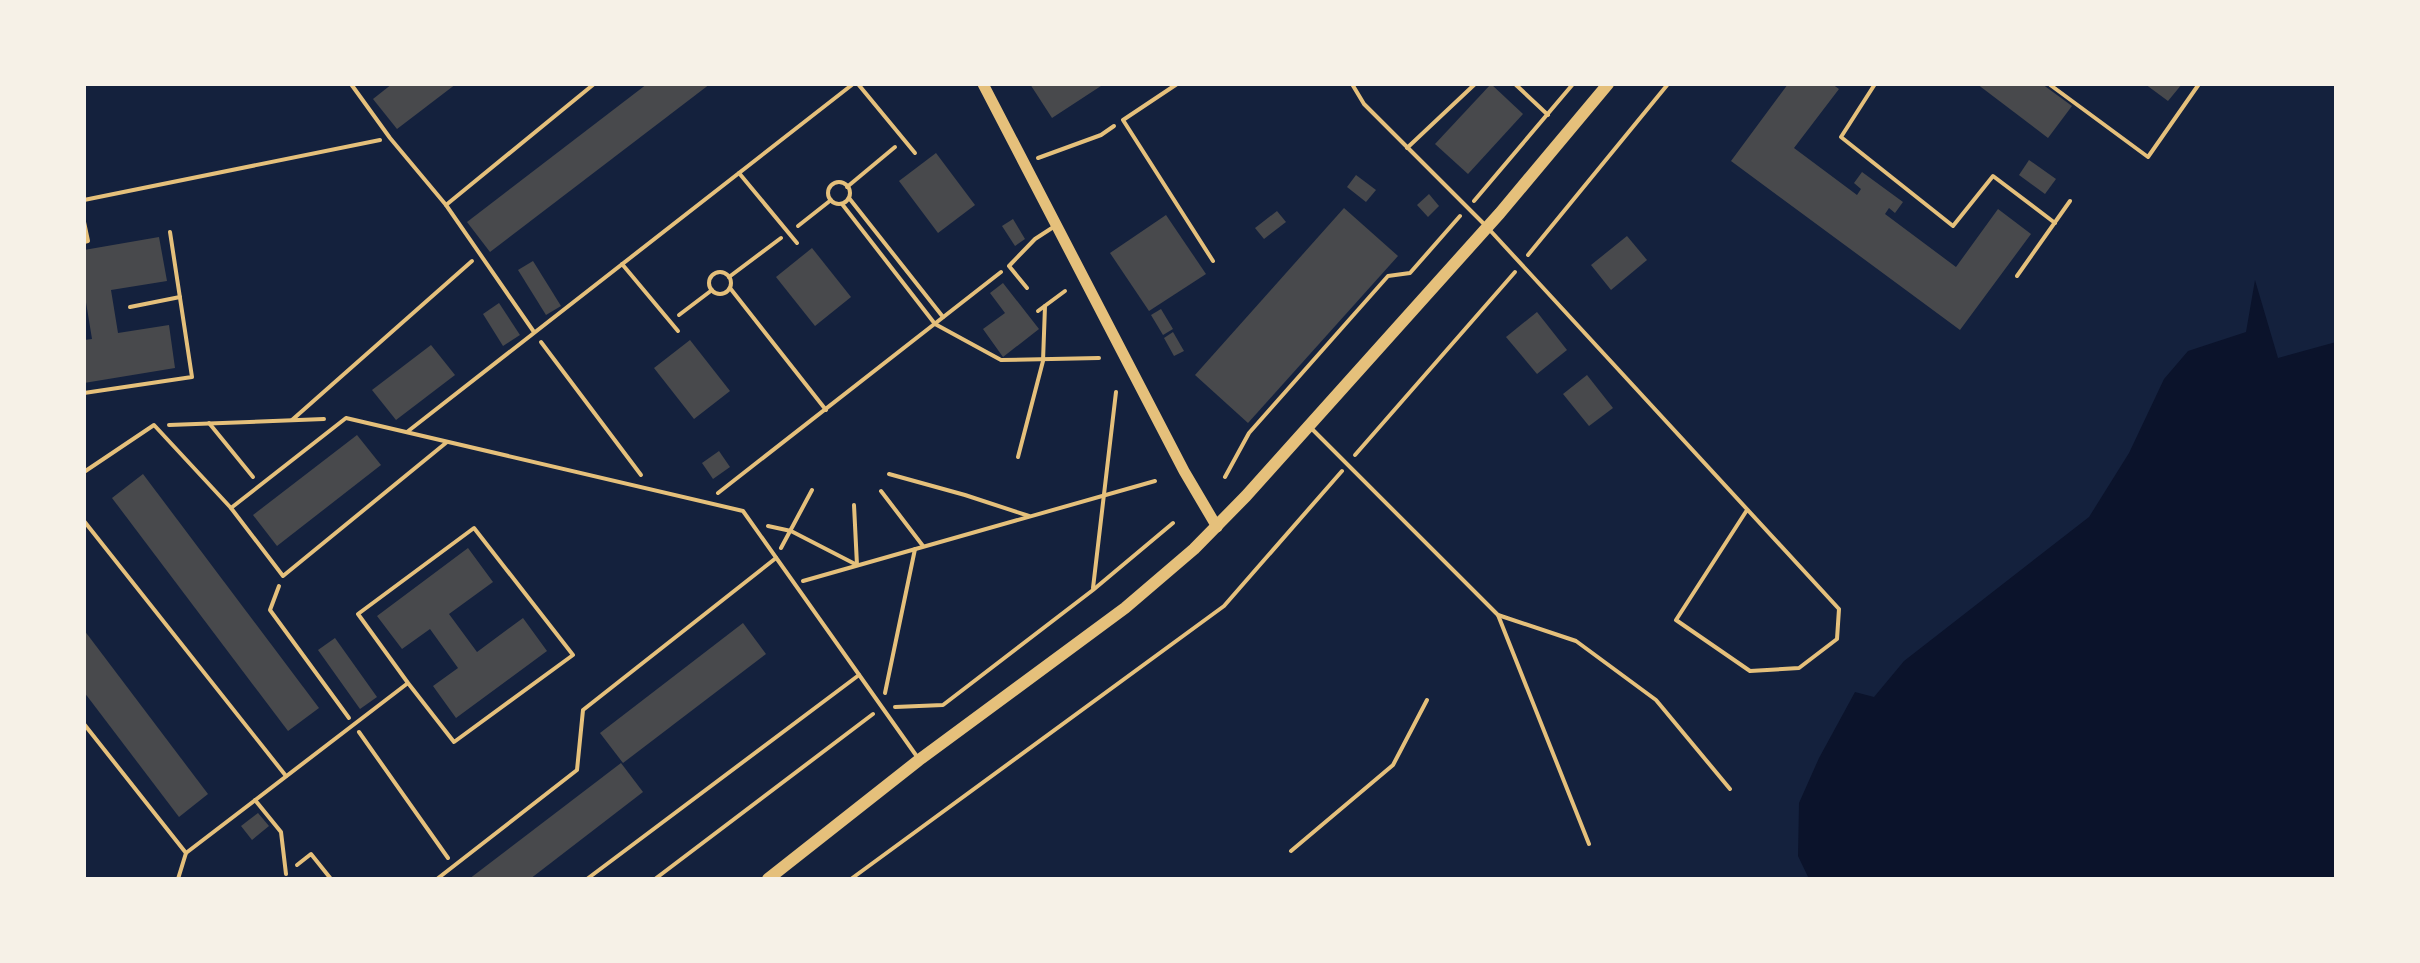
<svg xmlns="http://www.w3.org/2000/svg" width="2420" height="963" viewBox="0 0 2420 963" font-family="'Roboto Condensed',sans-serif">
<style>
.water{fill:#0b132b}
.building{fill:#48494c}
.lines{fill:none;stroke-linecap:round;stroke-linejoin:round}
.path{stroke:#e5c07b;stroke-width:4}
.service{stroke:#e5c07b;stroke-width:4}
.tertiary{stroke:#e5c07b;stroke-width:11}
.secondary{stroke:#e5c07b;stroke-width:12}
</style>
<rect width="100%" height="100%" fill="#14213d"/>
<polygon class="water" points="2255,280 2278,358 2336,342 2336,879 1809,879 1798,856 1799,803 1819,758 1855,692 1874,697 1904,661 2089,517 2129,453 2164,379 2188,351 2246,332"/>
<g class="building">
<polygon points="392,84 456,84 397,129 373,99"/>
<polygon points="647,84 710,84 490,252 467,222"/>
<polygon points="1030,84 1104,84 1052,118"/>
<polygon points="1491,84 1523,114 1468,174 1435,144"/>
<polygon points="1788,84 1832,84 1839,89 1794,148 1857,195 1861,189 1854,183 1862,172 1903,202 1895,213 1889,208 1885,214 1956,267 1998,209 2031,234 1960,330 1731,161"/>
<polygon points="1977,84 2042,84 2072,106 2048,138"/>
<polygon points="2145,84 2182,84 2168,101"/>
<polygon points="936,153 975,205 938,233 899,181"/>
<polygon points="2029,160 2056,179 2045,194 2019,175"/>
<polygon points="1356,175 1376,190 1366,202 1347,187"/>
<polygon points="1429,194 1439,206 1428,217 1417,205"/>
<polygon points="1344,208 1398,256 1248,423 1195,375"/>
<polygon points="1277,211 1286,222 1264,239 1255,228"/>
<polygon points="1166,215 1206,274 1149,311 1110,253"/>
<polygon points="1013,219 1025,239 1015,246 1002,226"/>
<polygon points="1627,236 1647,260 1611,290 1591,265"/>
<polygon points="159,237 167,281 111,290 118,333 169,325 175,368 84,383 84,340 92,339 84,290 84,250"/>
<polygon points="812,248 851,297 815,326 776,277"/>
<polygon points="533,261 561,306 546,315 518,270"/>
<polygon points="1003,283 1039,329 1003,357 983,329 1005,313 990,293"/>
<polygon points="499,303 520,335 503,346 483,314"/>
<polygon points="1161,309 1173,329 1163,335 1151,315"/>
<polygon points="1537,312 1567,350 1537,374 1506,337"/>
<polygon points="1173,332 1184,351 1174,356 1164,338"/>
<polygon points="690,340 730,391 694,419 654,368"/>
<polygon points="431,345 455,375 396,420 372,390"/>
<polygon points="1587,375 1613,408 1589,426 1563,394"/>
<polygon points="357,435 381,465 277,546 253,515"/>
<polygon points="719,451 730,467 713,479 702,463"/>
<polygon points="143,474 319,708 288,731 112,498"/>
<polygon points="468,548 493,582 449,614 477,652 523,618 547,651 456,718 433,686 458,668 430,629 402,649 377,616"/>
<polygon points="743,623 766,654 623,763 600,733"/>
<polygon points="84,630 208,794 179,817 84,692"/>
<polygon points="335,638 377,697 360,709 318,650"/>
<polygon points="621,763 643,792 530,879 469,879"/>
<polygon points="258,813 269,826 252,840 241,826"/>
</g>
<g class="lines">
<g class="path">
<polyline points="1515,84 1548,115"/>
<polyline points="1038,158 1101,135 1114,126"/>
<circle cx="839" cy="193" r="11"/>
<polyline points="847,187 895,147"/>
<polyline points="849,198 943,317"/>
<polyline points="84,200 380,140"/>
<polyline points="1474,201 1573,84"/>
<polyline points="842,204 935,324 1001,360 1099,358"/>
<polyline points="798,226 831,200"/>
<polyline points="1528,255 1668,84"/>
<circle cx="720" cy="283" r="11"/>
<polyline points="729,277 781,238"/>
<polyline points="730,288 826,410"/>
<polyline points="130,307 180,297"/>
<polyline points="1038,311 1065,291"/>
<polyline points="679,315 712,290"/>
<polyline points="541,342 641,475"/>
<polyline points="84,393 192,377 170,232"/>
<polyline points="292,420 472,261"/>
<polyline points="209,423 253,477"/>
<polyline points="169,425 324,419"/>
<polyline points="1355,455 1515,272"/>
<polyline points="1018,457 1043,361 1045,306"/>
<polyline points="889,474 965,495 1029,516"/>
<polyline points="1225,477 1249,433 1388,276 1410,273 1460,216"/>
<polyline points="881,491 923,546"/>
<polyline points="718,493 1001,272"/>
<polyline points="768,526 791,531 857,565 854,505"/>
<polyline points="781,548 812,490"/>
<polyline points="803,581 1155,481"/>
<polyline points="279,586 270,610 349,718"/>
<polyline points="1093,588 1116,392"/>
<polyline points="885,693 915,549"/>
<polyline points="895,707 943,705 1093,590 1173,523"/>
<polyline points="359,732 448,858"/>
<polyline points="1291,851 1393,765 1427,700"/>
<polyline points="297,865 311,854 331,879"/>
<polyline points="655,879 873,714"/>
<polyline points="851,879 1224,606 1342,471"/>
</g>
<g class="service">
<polyline points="351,84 390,138 446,205 534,332"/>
<polyline points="858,84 915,153"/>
<polyline points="1177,84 1123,120 1213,261"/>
<polyline points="1352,84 1364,104 1487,227 1839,609 1837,639 1799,668 1750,671 1676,620 1747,510"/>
<polyline points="1875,84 1841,137 1953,226 1993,176 2055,223"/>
<polyline points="2049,84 2148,157 2199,84"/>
<polyline points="1407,148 1475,84"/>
<polyline points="739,173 797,243"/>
<polyline points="446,205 594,84"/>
<polyline points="84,222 88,241 84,242"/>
<polyline points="622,264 678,331"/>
<polyline points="2017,276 2070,201"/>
<polyline points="1027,288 1009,266 1035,239 1055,226"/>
<polyline points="1310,427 1498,615 1589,844"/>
<polyline points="407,432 853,84"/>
<polyline points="84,472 154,425 231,508 346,418 743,511 918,758"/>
<polyline points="231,508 283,576 447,442"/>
<polyline points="84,521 286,776"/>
<polyline points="1498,615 1576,641 1656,700 1730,789"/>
<polyline points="84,724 186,853 178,879"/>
<polyline points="255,800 281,832 286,874"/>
<polyline points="186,853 408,683 358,614 474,528 573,655 454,742 408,683"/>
<polyline points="437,879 577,770 583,710 776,558"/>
<polyline points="587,879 859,675"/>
</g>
<polyline class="tertiary" points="983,84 1184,471 1217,527"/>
<polyline class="secondary" points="768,879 919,760 1125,608 1194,549 1246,496 1500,213 1608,84"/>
</g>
<rect width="2420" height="963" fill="none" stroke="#f6f1e7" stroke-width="172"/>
</svg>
